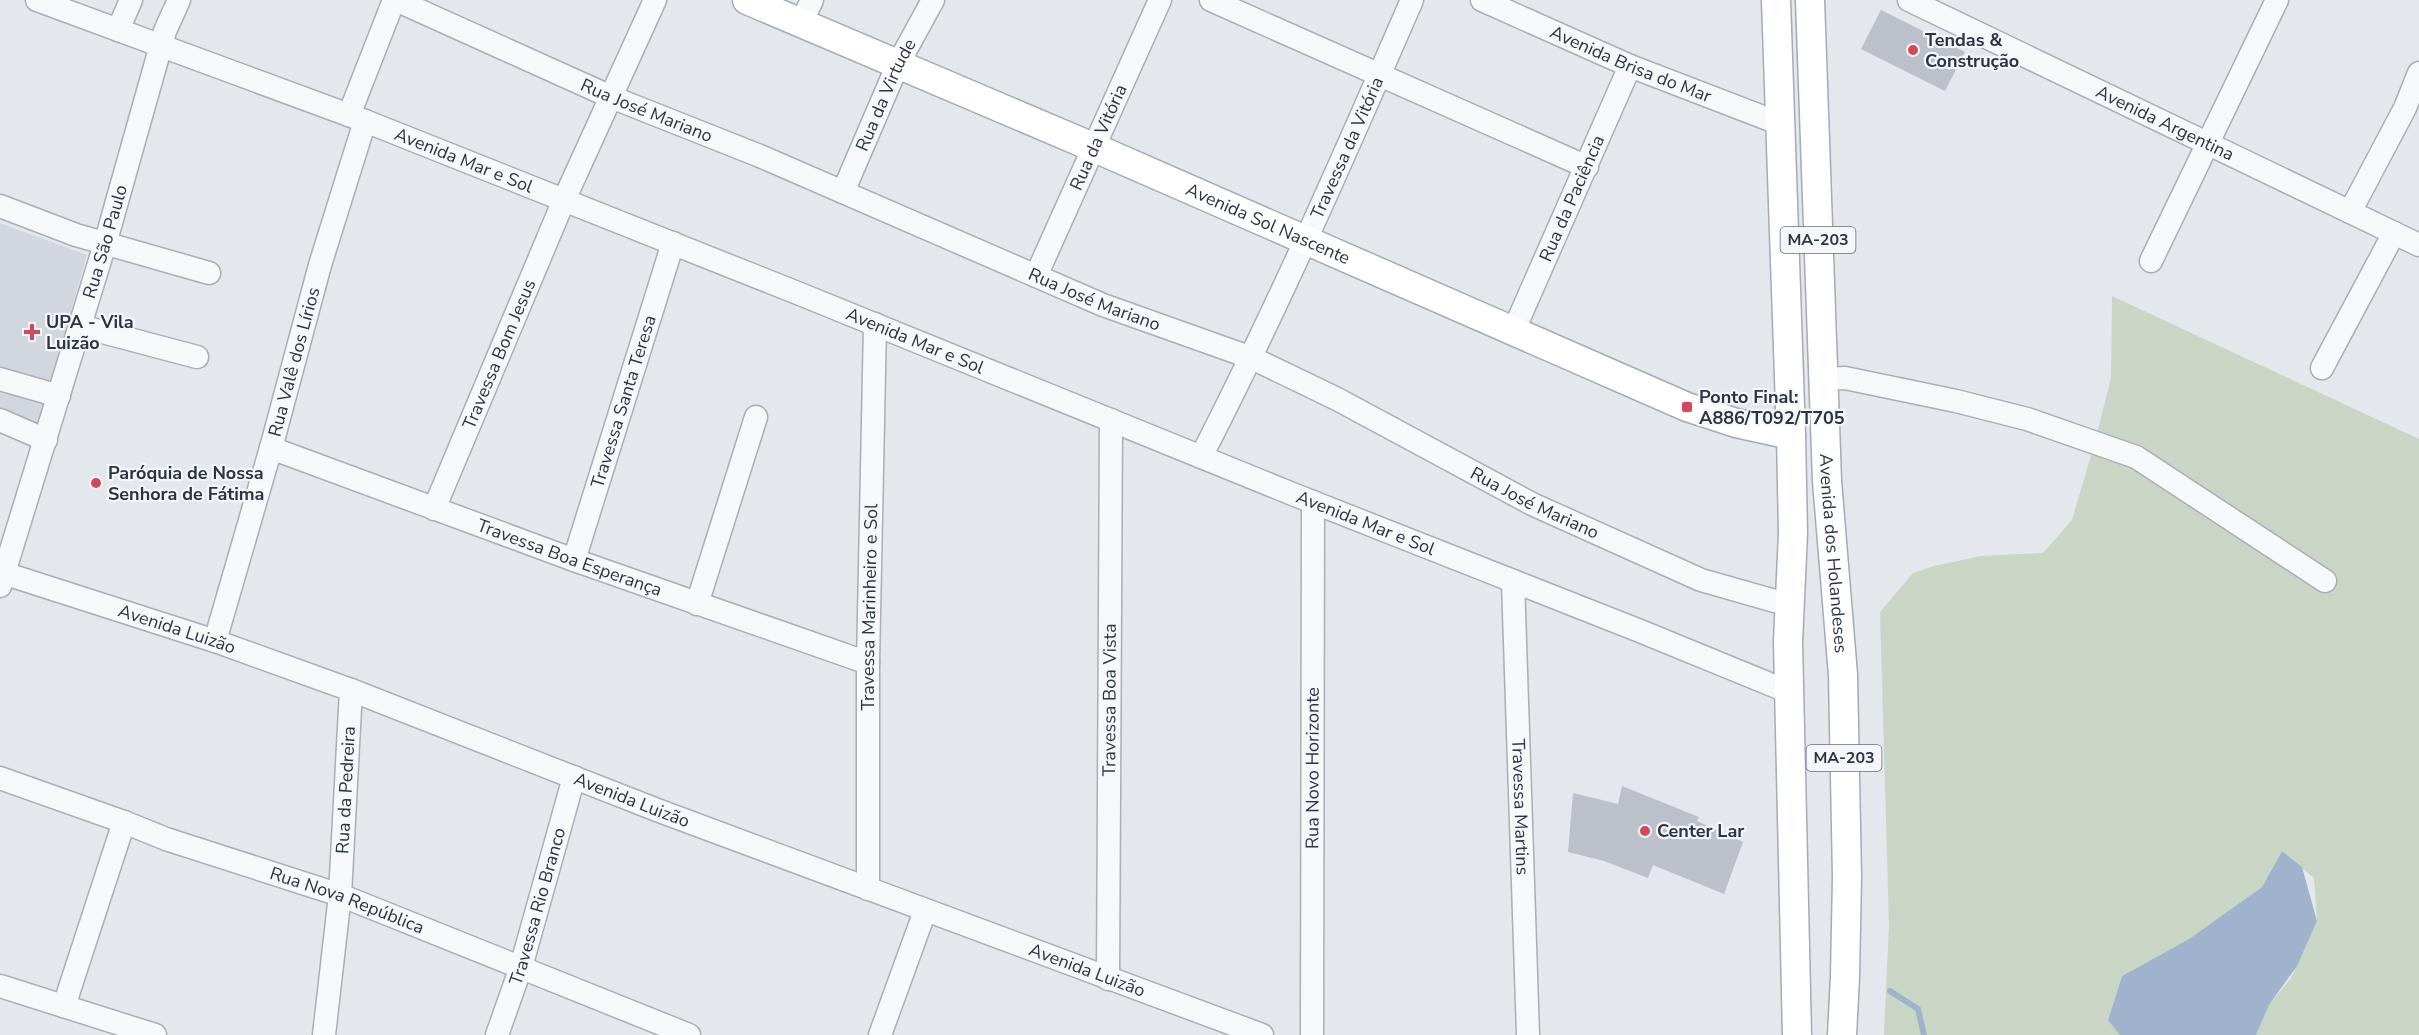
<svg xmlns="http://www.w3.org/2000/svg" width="2419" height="1035" viewBox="0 0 2419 1035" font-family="'Nunito Sans',sans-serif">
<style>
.built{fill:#d2d6de}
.green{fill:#c9d6c5}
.water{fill:#9fb4cc}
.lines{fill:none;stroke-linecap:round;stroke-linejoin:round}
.stream{stroke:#9fb4cc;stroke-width:6}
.building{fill:#bbc0ca}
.minor-casing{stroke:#a9aeb7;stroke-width:25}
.major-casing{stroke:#a3abb8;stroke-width:31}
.minor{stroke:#f7f8fa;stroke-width:22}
.major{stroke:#fff;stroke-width:28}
.poi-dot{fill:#d1495b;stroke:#f4f6f9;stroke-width:2}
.labels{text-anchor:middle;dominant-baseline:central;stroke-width:4.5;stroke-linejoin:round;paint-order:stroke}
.shield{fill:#f4f6f9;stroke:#676e7b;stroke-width:1.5}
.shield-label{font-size:16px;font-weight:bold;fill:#2b3445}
.poi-label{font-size:18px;font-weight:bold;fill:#2b3445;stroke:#f4f6f9;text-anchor:start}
.street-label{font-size:18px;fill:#2b3445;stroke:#f4f6f9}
</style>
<rect width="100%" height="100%" fill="#e4e7ec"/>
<polygon class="built" points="0,223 87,255 38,426 0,410"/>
<polygon class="green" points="2112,296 2419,439 2419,1035 2256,1035 2269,1005 2291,978 2317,920 2314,878 2282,851 2262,887 2189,939 2122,976 2108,1019 2120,1035 1884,1035 1889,925 1880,612 1913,573 1934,566 1981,556 2043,553 2072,520 2094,445 2111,378"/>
<polygon class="water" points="2282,851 2302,867 2317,921 2297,966 2269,1005 2256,1035 2120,1035 2108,1020 2122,976 2189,939 2262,887"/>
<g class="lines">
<polyline class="stream" points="1890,991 1918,1009 1924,1035"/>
</g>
<g class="building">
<polygon points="1881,10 1965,52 1945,91 1861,49"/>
<polygon points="1622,786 1699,817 1697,821 1743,842 1724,894 1653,865 1648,878 1604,861 1568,852 1573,793 1618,804"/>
</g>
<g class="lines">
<g class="minor-casing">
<g id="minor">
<path id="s1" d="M37,0L365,121L800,294L1295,495L1640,631L1789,692"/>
<path id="s2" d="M396,0L611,97L760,156L1103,305L1252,358L1337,399L1532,504L1701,580L1789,605"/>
<polyline points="1211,0 1587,167"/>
<path id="s3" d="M1482,0L1630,66L1781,124"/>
<path id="s4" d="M1909,0L2419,245"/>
<polyline points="801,23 812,0"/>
<polyline points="118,30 131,0"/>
<polyline points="349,115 394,0"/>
<path id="s5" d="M843,192L898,64L933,0"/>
<polyline points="0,206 76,235 209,273"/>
<polyline points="2350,212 2405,108 2419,73"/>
<polyline points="2151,261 2277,0"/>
<path id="s6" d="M1036,276L1160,0"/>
<polyline points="80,326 197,357"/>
<path id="s7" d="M1513,332L1630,66"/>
<polyline points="2322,368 2394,233"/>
<polyline points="0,379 59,396"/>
<polyline points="1823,379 1845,378 1956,401 2027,419 2136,457 2325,581"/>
<polyline points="0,420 46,440"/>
<path id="s8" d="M271,448L574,560L868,663"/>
<path id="s9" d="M1201,457C1278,307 1345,154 1412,0"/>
<path id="s10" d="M434,509L564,200L655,0"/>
<path id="s11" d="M574,560L673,243"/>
<path id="s12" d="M0,572L215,641L351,690L657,810L1262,1035"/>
<path id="s13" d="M1513,581L1528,1035"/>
<path id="s14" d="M0,586L105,244L165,31L179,0"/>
<polyline points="697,604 756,417"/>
<path id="s15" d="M215,641L271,448L320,265L365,121"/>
<path id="s16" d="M0,778L124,822L166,839L340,895L689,1035"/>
<path id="s17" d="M868,889V663L875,324"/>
<path id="s18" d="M1108,979L1111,420"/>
<polyline points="0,986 155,1035"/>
<polyline points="64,1006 124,822"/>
<path id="s19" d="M324,1035L340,895L351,690"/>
<path id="s20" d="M497,1035L521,967L574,777"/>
<polyline points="880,1035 925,911"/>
<path id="s21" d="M1312,1035L1313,502"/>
</g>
</g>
<g class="major-casing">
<g id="major">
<path id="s22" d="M747,0L1095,148L1687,407L1736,423L1791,435"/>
<polyline points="1776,0 1791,435 1793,533 1788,642 1797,1035"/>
<path id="s23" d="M1810,0L1827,481L1843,675L1847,877L1845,977L1842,1035"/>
</g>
</g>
<use href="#minor" class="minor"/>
<use href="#major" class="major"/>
</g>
<g class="poi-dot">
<circle cx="1913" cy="50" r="6"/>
<path d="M29 323h6v6h6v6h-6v6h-6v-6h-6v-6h6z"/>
<rect x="1681" y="401" width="12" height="12" rx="3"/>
<circle cx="96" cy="483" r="6"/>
<circle cx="1645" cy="831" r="6"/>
</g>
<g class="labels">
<g class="shield">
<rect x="1780.5" y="227" width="75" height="26" rx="4.5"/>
<rect x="1806.5" y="745" width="75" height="26" rx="4.5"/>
</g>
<g class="shield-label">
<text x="1818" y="240">MA-203</text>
<text x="1844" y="758">MA-203</text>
</g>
<g class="poi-label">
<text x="1925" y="40">Tendas &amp;<tspan x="1925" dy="21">Construção</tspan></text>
<text x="46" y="322">UPA - Vila<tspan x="46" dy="21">Luizão</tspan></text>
<text x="1699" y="397">Ponto Final:<tspan x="1699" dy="21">A886/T092/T705</tspan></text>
<text x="108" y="473">Paróquia de Nossa<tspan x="108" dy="21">Senhora de Fátima</tspan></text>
<text x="1657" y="831">Center Lar</text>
</g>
<g class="street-label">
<text stroke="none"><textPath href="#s3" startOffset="162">Avenida Brisa do Mar</textPath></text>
<text stroke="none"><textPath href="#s5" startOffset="106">Rua da Virtude</textPath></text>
<text stroke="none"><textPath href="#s2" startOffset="274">Rua José Mariano</textPath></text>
<text stroke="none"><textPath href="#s4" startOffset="284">Avenida Argentina</textPath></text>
<text stroke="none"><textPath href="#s6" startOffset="152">Rua da Vitória</textPath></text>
<text stroke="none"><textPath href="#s9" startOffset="342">Travessa da Vitória</textPath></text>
<text stroke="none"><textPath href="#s1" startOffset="456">Avenida Mar e Sol</textPath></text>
<text stroke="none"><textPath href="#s7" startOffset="146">Rua da Paciência</textPath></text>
<text stroke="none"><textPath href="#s22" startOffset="567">Avenida Sol Nascente</textPath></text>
<text stroke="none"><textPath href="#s14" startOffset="360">Rua São Paulo</textPath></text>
<text stroke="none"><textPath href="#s2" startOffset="760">Rua José Mariano</textPath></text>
<text stroke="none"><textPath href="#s1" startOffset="942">Avenida Mar e Sol</textPath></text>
<text stroke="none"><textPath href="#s10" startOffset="168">Travessa Bom Jesus</textPath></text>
<text stroke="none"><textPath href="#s15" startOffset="290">Rua Valê dos Lírios</textPath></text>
<text stroke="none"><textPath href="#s11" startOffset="166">Travessa Santa Teresa</textPath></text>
<text stroke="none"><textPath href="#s2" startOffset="1246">Rua José Mariano</textPath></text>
<text stroke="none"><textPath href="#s1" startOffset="1428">Avenida Mar e Sol</textPath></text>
<text stroke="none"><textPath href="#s23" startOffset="554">Avenida dos Holandeses</textPath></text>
<text stroke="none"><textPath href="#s8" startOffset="318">Travessa Boa Esperança</textPath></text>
<text stroke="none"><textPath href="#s17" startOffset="282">Travessa Marinheiro e Sol</textPath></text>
<text stroke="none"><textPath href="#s12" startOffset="186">Avenida Luizão</textPath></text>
<text stroke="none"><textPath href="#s18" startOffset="279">Travessa Boa Vista</textPath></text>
<text stroke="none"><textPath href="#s21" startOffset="267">Rua Novo Horizonte</textPath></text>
<text stroke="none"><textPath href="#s19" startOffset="246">Rua da Pedreira</textPath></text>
<text stroke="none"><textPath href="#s12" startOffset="672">Avenida Luizão</textPath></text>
<text stroke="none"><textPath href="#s13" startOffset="226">Travessa Martins</textPath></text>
<text stroke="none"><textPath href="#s16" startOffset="368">Rua Nova República</textPath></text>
<text stroke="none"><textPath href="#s20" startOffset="135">Travessa Rio Branco</textPath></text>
<text stroke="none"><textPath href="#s12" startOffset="1158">Avenida Luizão</textPath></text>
</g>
</g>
</svg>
